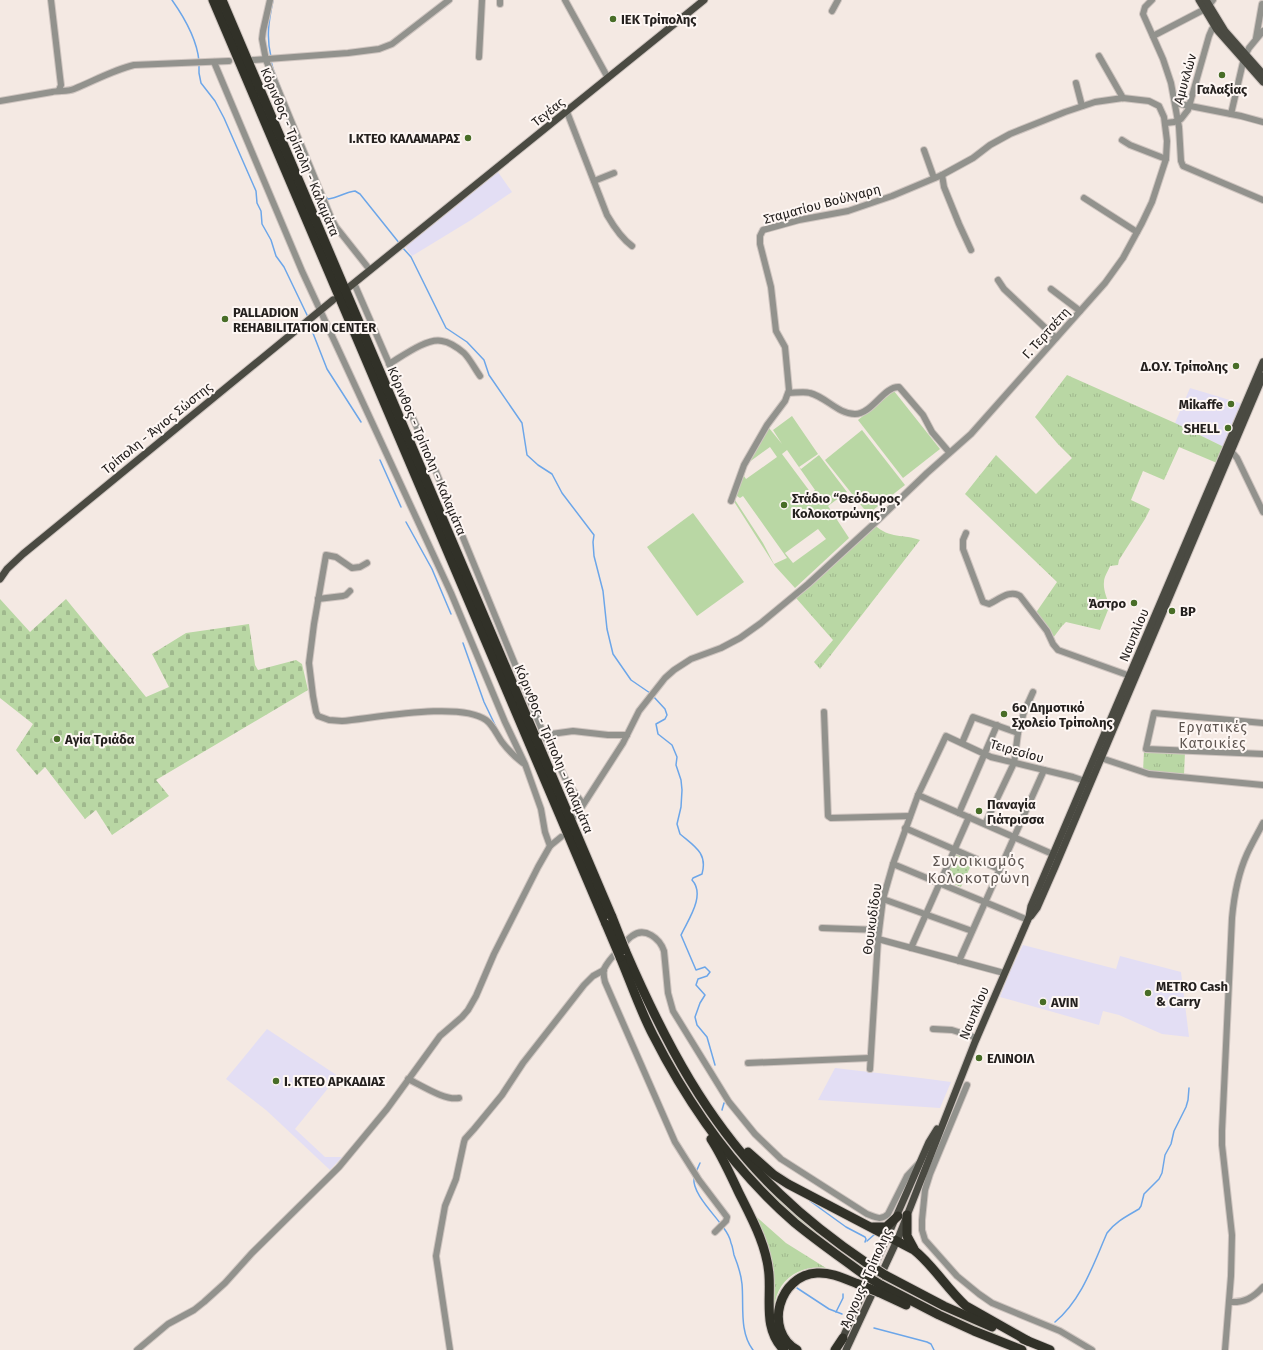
<svg xmlns="http://www.w3.org/2000/svg" width="1263" height="1350" viewBox="0 0 1263 1350" font-family="'Fira Sans',sans-serif">
<style>
.industrial{fill:#e3def4}
.grass{fill:url(#grass-tufts)}
.cemetery{fill:url(#cemetery-stones)}
.park{fill:url(#park-dots)}
.garden{fill:#b9d7a4;fill-rule:evenodd}
.lines{fill:none;stroke-linecap:round;stroke-linejoin:round}
.stream{stroke:#6ca6e9;stroke-width:1.5}
.minor-casing{stroke:#cfc5c0;stroke-width:8}
.major-casing{stroke:#cfc5c0;stroke-width:9}
.highway-casing{stroke:#cfc5c0;stroke-width:11}
.minor{stroke:#92928d;stroke-width:6}
.major{stroke:#4a4a42;stroke-width:7}
.highway{stroke:#313128;stroke-width:9}
.highway-bridge-casing{stroke:#cfc5c0;stroke-width:11;stroke-linecap:butt}
.highway-bridge{stroke:#313128;stroke-width:9}
.poi-dot{fill:#486d27;stroke:#fef7f4;stroke-width:1.5}
.labels{text-anchor:middle;dominant-baseline:central;stroke-width:4;stroke-linejoin:round;paint-order:stroke}
.poi-label{font-size:13px;font-weight:bold;fill:#24201e;stroke:#fef7f4;text-anchor:start}
.street-label{font-size:13px;fill:#24201e;stroke:#fef7f4}
.neighbourhood-label{font-size:14px;letter-spacing:1px;fill:#5e5550;stroke:#fef7f4}
.quarter-label{font-size:15px;letter-spacing:1px;fill:#5e5550;stroke:#fef7f4}
</style>
<defs>
<pattern id="grass-tufts" width="24" height="20" patternUnits="userSpaceOnUse"><rect width="24" height="20" fill="#b9d7a4"/><path d="M3 7l-1-3M5 7V3M7 7l1-3M15 17l-1-3M17 17v-4M19 17l1-3" fill="none" stroke="#9fb88d"/></pattern>
<pattern id="cemetery-stones" width="16" height="16" patternUnits="userSpaceOnUse"><rect width="16" height="16" fill="#b9d7a4"/><path d="M2 7V4a2 2 0 0 1 4 0v3zM10 15v-3a2 2 0 0 1 4 0v3z" fill="#9fb88d"/></pattern>
<pattern id="park-dots" width="8" height="8" patternUnits="userSpaceOnUse"><rect width="8" height="8" fill="#b9d7a4"/><path d="M2 2h.1M6 6h.1" fill="none" stroke="#9fb88d" stroke-width="1.8" stroke-linecap="round"/></pattern>
</defs>
<rect width="100%" height="100%" fill="#f4e9e3"/>
<g class="industrial">
<polygon points="498,172 512,192 471,220 412,256 404,245"/>
<polygon points="1190,388 1243,404 1224,447 1175,423"/>
<polygon points="1023,945 1116,969 1120,956 1181,972 1189,1037 1162,1034 1119,1015 1103,1011 1099,1025 1000,997 1010,971"/>
<polygon points="267,1029 338,1076 295,1129 325,1157 342,1157 330,1170 266,1110 226,1079"/>
<polygon points="835,1068 921,1078 951,1082 940,1108 818,1100"/>
</g>
<g class="grass">
<path d="M1067,375L1175,423L1224,447L1217,463L1179,447L1164,480L1143,471L1131,500L1150,509L1145,519L1119,560L1118,565L1110,566C1108,571 1104,577 1104,582C1103,589 1107,600 1110,605L1100,630L1066,622L1062,626L1053,638L1035,614L1057,582L965,494L996,455L1036,494L1072,458L1057,443L1035,417Z"/>
<path d="M875,525C889,539 904,534 920,540L820,669L814,662L833,640L796,598Z"/>
<polygon points="1144,750 1185,752 1184,775 1143,772"/>
<path d="M661,1041C680,1069 695,1098 715,1125C760,1187 818,1239 884,1279C921,1302 963,1318 1003,1337C973,1327 945,1314 917,1299C906,1293 894,1288 882,1281C805,1236 737,1168 690,1091C680,1075 669,1059 661,1041Z"/>
<path d="M751,1212L786,1243L826,1268C802,1265 780,1277 775,1302C773,1308 772,1316 775,1321C779,1331 787,1341 793,1350H788L775,1332L770,1293Z"/>
</g>
<polygon class="cemetery" points="0,599 30,632 66,599 146,697 169,687 152,654 186,633 249,624 255,665 258,670 296,660 302,664 308,690 156,780 169,796 112,835 96,810 85,819 45,767 37,775 16,750 33,724 0,698"/>
<polygon class="park" points="956,853 973,861 961,887 945,880"/>
<g class="garden">
<polygon points="894,391 940,449 903,478 858,420"/>
<path d="M792,416L818,454L799,467L801,469L819,455L847,492L828,506L849,538L795,588L775,566L733,500L747,463L769,428L782,444L773,430ZM770,447L777,457L746,479L744,476L748,463ZM787,450L815,490L811,493L782,454ZM737,496L740,498L743,496L787,558L774,564L763,543L735,500ZM818,529L826,539L793,563L785,553Z"/>
<polygon points="862,430 905,485 868,514 825,460"/>
<polygon points="693,513 744,582 697,616 647,547"/>
</g>
<g class="lines">
<g class="stream">
<path d="M172,0C184,17 197,40 199,61"/>
<path d="M271,57C266,37 269,20 273,0"/>
<polyline points="271,61 273,69 284,97"/>
<polyline points="199,65 199,73 201,83 215,101 224,118 256,191 257,203 261,211 262,224 271,240 276,256 284,267 308,317"/>
<path d="M325,196L328,199C338,198 345,192 355,191L360,194L400,244"/>
<polyline points="402,247 411,257 446,328 467,342 484,360 489,375 522,423 527,455 538,465 552,474 562,493 594,535 593,542 594,556 603,591 607,629 613,654 631,680 650,693"/>
<polyline points="309,323 327,369 361,422"/>
<polyline points="380,460 401,507"/>
<polyline points="406,522 432,569 451,614"/>
<polyline points="463,643 484,702 496,727"/>
<path d="M653,696L665,709L667,715L665,719L656,724L658,734L672,745L677,757L676,765L681,780L682,790L681,807L677,824L680,834C694,846 708,853 702,874L693,878L692,880C706,895 688,920 681,935L696,970L705,967L710,972L707,976L698,979L696,985L705,995L700,1003L695,1017L697,1025L707,1037L715,1065"/>
<polyline points="722,1110 724,1103"/>
<polyline points="696,1172 700,1163"/>
<path d="M694,1178C692,1192 712,1212 720,1223"/>
<polyline points="810,1201 846,1227 865,1237 866,1239 865,1242"/>
<path d="M723,1227C726,1231 730,1237 731,1243C733,1247 733,1251 734,1255C738,1265 741,1273 742,1284C744,1305 739,1332 753,1350"/>
<polyline points="867,1241 875,1234"/>
<polyline points="797,1288 829,1309 842,1314"/>
<polyline points="836,1312 843,1298 843,1294"/>
<path d="M1055,1322C1082,1299 1093,1265 1107,1233C1115,1222 1127,1216 1139,1209L1141,1206L1144,1194L1159,1179L1162,1173L1165,1155L1171,1144L1174,1131L1186,1107L1188,1100L1189,1088"/>
<polyline points="874,1328 927,1342 931,1344 934,1350"/>
</g>
<g class="minor-casing">
<g id="minor">
<polyline points="51,0 60,77 61,85 59,90"/>
<polyline points="270,0 263,31 262,39 266,60 332,220 336,227 370,270"/>
<polyline points="500,0 500,4"/>
<polyline points="565,0 608,78"/>
<polyline points="1152,0 1145,7 1143,14 1163,59 1171,83 1179,127 1181,161 1183,166 1263,200"/>
<polyline points="832,11 838,0"/>
<polyline points="1153,36 1207,8 1213,0"/>
<polyline points="1256,38 1262,4 1263,5"/>
<polyline points="1099,56 1123,98"/>
<polyline points="479,57 482,0"/>
<polyline points="253,60 348,53 379,49 392,44 449,0"/>
<polyline points="214,62 302,271 451,593 505,722 525,764 541,809 545,832 550,846"/>
<polyline points="1076,83 1082,106"/>
<path d="M0,101L52,92C59,90 67,92 74,89C94,81 113,70 134,65L229,61"/>
<polyline points="1175,103 1241,116 1263,122"/>
<path d="M567,112L607,215C614,227 621,238 632,246"/>
<polyline points="1231,114 1244,58 1249,48 1263,31"/>
<polyline points="1166,123 1174,122 1181,119 1188,110 1209,36 1212,29 1218,23"/>
<polyline points="1122,140 1130,145 1166,159"/>
<polyline points="924,150 934,178"/>
<polyline points="942,175 944,187 959,224 971,250"/>
<polyline points="594,181 614,173"/>
<polyline points="1084,198 1137,232"/>
<polyline points="998,280 1004,289 1056,338"/>
<polyline points="354,283 432,462 544,735 567,782 583,804"/>
<polyline points="1051,289 1080,311"/>
<path d="M389,364C401,357 428,337 442,341C450,342 458,348 464,353C470,359 475,369 480,376"/>
<path d="M789,393C795,393 804,391 810,393C826,397 838,414 855,414C872,414 884,386 899,387L923,415L932,432L949,452"/>
<polyline points="1228,450 1231,451 1237,458 1263,512"/>
<path d="M966,533L963,540V549L983,602L989,604C998,600 1010,589 1020,596L1047,631L1053,644L1058,650L1133,677"/>
<path d="M367,563L360,567L352,568L336,557L326,555L314,624L309,663L313,696L316,712L318,716L329,720L342,721C375,718 460,701 486,720C493,725 497,735 502,742C508,750 515,757 523,763"/>
<polyline points="318,599 343,596 346,595 350,591"/>
<polyline points="824,712 828,816 831,818 910,816"/>
<polyline points="1263,723 1154,713 1146,749 1263,754"/>
<polyline points="544,735 573,731 608,735 627,735"/>
<polyline points="962,743 973,717 1018,733"/>
<polyline points="1101,758 1149,774 1263,785"/>
<polyline points="918,795 1057,856"/>
<polyline points="959,813 997,725"/>
<polyline points="576,816 623,743 639,711 665,678 674,670 691,659 721,648 740,638 761,623 808,584 878,520 927,473 971,434 1105,283 1123,258 1142,223 1152,202 1166,159 1167,141 1164,117 1159,106 1149,101 1123,98 1095,102 1065,112 1010,134 990,145 973,158 942,175 892,196 848,211 799,220 763,230 760,236 760,244 771,287 776,331 785,347 789,390 785,401 767,425 744,465 731,501"/>
<polyline points="985,824 1014,763 1018,733 1024,712 1033,692"/>
<polyline points="905,828 999,869"/>
<polyline points="893,864 1028,920"/>
<polyline points="883,899 972,931"/>
<polyline points="822,928 879,930"/>
<polyline points="878,939 1004,973"/>
<polyline points="911,948 969,817"/>
<polyline points="959,961 1044,770"/>
<polyline points="933,1029 952,1030 977,1038"/>
<polyline points="748,1063 870,1058"/>
<polyline points="870,1069 878,939 883,899 893,864 918,795 946,736 991,757 1073,777 1088,782"/>
<path d="M408,1079C421,1085 445,1101 459,1098"/>
<polyline points="967,1085 930,1174 925,1190 922,1220 922,1230 925,1240 957,1276 979,1294 992,1303 1060,1331 1092,1350"/>
<path d="M715,1232L726,1221L727,1217L699,1180L675,1142L605,982C604,978 603,974 604,969C607,963 612,957 617,952C622,947 627,939 632,936C645,926 660,939 664,951L668,993L673,1011L729,1102L755,1134L781,1159L867,1214C875,1217 881,1221 888,1214L907,1176L920,1162"/>
<path d="M1229,1302C1244,1303 1253,1298 1263,1287"/>
<polyline points="137,1350 168,1324 194,1310 204,1302 225,1283 252,1253 339,1167 387,1109 440,1036 462,1017 468,1010 476,996 494,954 538,867 550,846 561,837"/>
<polyline points="450,1350 436,1256 445,1206 456,1179 464,1142 465,1139 474,1129 502,1095 523,1063 584,985 593,976 604,970"/>
<path d="M1225,1350L1231,1276L1232,1235L1222,1145V1131L1232,918C1234,896 1238,874 1247,854C1252,843 1258,833 1263,823"/>
</g>
</g>
<g class="major-casing">
<g id="major">
<polyline points="1199,0 1217,30 1263,82"/>
<polyline points="1206,0 1225,31 1263,74"/>
<polyline points="348,288 704,0"/>
<polyline points="0,579 7,569 23,554 333,300"/>
<polyline points="1031,916 1037,908 1055,867 1263,376"/>
<polyline points="841,1342 929,1142 937,1129"/>
<polyline points="846,1350 899,1236 975,1042 1029,917 1031,906 1263,362"/>
</g>
</g>
<g class="highway-casing">
<g id="highway">
<polyline points="213,0 606,924"/>
<polyline points="222,0 612,917"/>
<path d="M625,950C664,1040 708,1126 780,1194C808,1221 837,1243 868,1264"/>
<path d="M620,957C631,983 640,1010 653,1035C689,1106 735,1171 795,1223C817,1241 840,1257 863,1274"/>
<path d="M711,1139C722,1156 730,1174 739,1193C752,1219 767,1246 769,1275C771,1301 763,1329 784,1350"/>
<path d="M748,1152L774,1175L788,1184L914,1250C934,1266 947,1289 966,1306L1028,1341"/>
<polyline points="907,1215 907,1236 914,1249"/>
<polyline points="873,1227 886,1227 898,1216"/>
<polyline points="885,1275 944,1306 992,1327"/>
<polyline points="881,1285 939,1315 974,1331 1022,1350"/>
<polyline points="878,1292 906,1305"/>
<polyline points="1023,1339 1050,1350"/>
<path d="M797,1350C763,1330 779,1275 817,1273C831,1272 845,1279 858,1284"/>
<polyline points="835,1350 843,1338"/>
</g>
</g>
<use href="#minor" class="minor"/>
<use href="#major" class="major"/>
<use href="#highway" class="highway"/>
<g class="highway-bridge-casing">
<g id="highway-bridge">
<polyline points="612,917 625,950"/>
<polyline points="606,924 620,957"/>
<polyline points="868,1264 885,1275"/>
<polyline points="863,1274 881,1285"/>
<polyline points="858,1284 878,1292"/>
</g>
</g>
<use href="#highway-bridge" class="highway-bridge"/>
</g>
<g class="poi-dot">
<circle cx="613" cy="19" r="4"/>
<circle cx="1222" cy="75" r="4"/>
<circle cx="468" cy="138" r="4"/>
<circle cx="225" cy="319" r="4"/>
<circle cx="1236" cy="366" r="4"/>
<circle cx="1231" cy="404" r="4"/>
<circle cx="1228" cy="428" r="4"/>
<circle cx="784" cy="505" r="4"/>
<circle cx="1134" cy="603" r="4"/>
<circle cx="1172" cy="611" r="4"/>
<circle cx="1004" cy="714" r="4"/>
<circle cx="57" cy="739" r="4"/>
<circle cx="979" cy="811" r="4"/>
<circle cx="1148" cy="993" r="4"/>
<circle cx="1043" cy="1002" r="4"/>
<circle cx="979" cy="1058" r="4"/>
<circle cx="276" cy="1081" r="4"/>
</g>
<g class="labels">
<g class="poi-label">
<text x="621" y="19">ΙΕΚ Τρίπολης</text>
<text x="1222" y="89" text-anchor="middle">Γαλαξίας</text>
<text x="460" y="138" text-anchor="end">Ι.ΚΤΕΟ ΚΑΛΑΜΑΡΑΣ</text>
<text x="233" y="312">PALLADION<tspan x="233" dy="15">REHABILITATION CENTER</tspan></text>
<text x="1228" y="366" text-anchor="end">Δ.Ο.Υ. Τρίπολης</text>
<text x="1223" y="404" text-anchor="end">Mikaffe</text>
<text x="1220" y="428" text-anchor="end">SHELL</text>
<text x="792" y="498">Στάδιο “Θεόδωρος<tspan x="792" dy="15">Κολοκοτρώνης”</tspan></text>
<text x="1126" y="603" text-anchor="end">Άστρο</text>
<text x="1180" y="611">BP</text>
<text x="1012" y="707">6ο Δημοτικό<tspan x="1012" dy="15">Σχολείο Τρίπολης</tspan></text>
<text x="65" y="739">Αγία Τριάδα</text>
<text x="987" y="804">Παναγία<tspan x="987" dy="15">Γιάτρισσα</tspan></text>
<text x="1156" y="986">METRO Cash<tspan x="1156" dy="15">&amp; Carry</tspan></text>
<text x="1051" y="1002">AVIN</text>
<text x="987" y="1058">ΕΛΙΝΟΙΛ</text>
<text x="284" y="1081">Ι. ΚΤΕΟ ΑΡΚΑΔΙΑΣ</text>
</g>
<g class="street-label">
<text transform="translate(1185 79) rotate(-74)">Αμυκλών</text>
<text transform="translate(548 112) rotate(-39)">Τεγέας</text>
<text transform="translate(300 152) rotate(67)">Κόρινθος - Τρίπολη - Καλαμάτα</text>
<text transform="translate(822 204) rotate(-15)">Σταματίου Βούλγαρη</text>
<text transform="translate(1046 333) rotate(-48)">Γ. Τερτσέτη</text>
<text transform="translate(157 428) rotate(-39)">Τρίπολη - Άγιος Σώστης</text>
<text transform="translate(427 451) rotate(67)">Κόρινθος - Τρίπολη - Καλαμάτα</text>
<text transform="translate(1134 635) rotate(-67)">Ναυπλίου</text>
<text transform="translate(554 749) rotate(67)">Κόρινθος - Τρίπολη - Καλαμάτα</text>
<text transform="translate(1017 751) rotate(16)">Τειρεσίου</text>
<text transform="translate(872 919) rotate(-82)">Θουκυδίδου</text>
<text transform="translate(974 1013) rotate(-67)">Ναυπλίου</text>
<text transform="translate(866 1278) rotate(-66)">Άργους - Τρίπολης</text>
</g>
<g class="neighbourhood-label">
<text x="1213" y="727">Εργατικές<tspan x="1213" dy="16">Κατοικίες</tspan></text>
</g>
<g class="quarter-label">
<text x="979" y="861">Συνοικισμός<tspan x="979" dy="17">Κολοκοτρώνη</tspan></text>
</g>
</g>
</svg>
